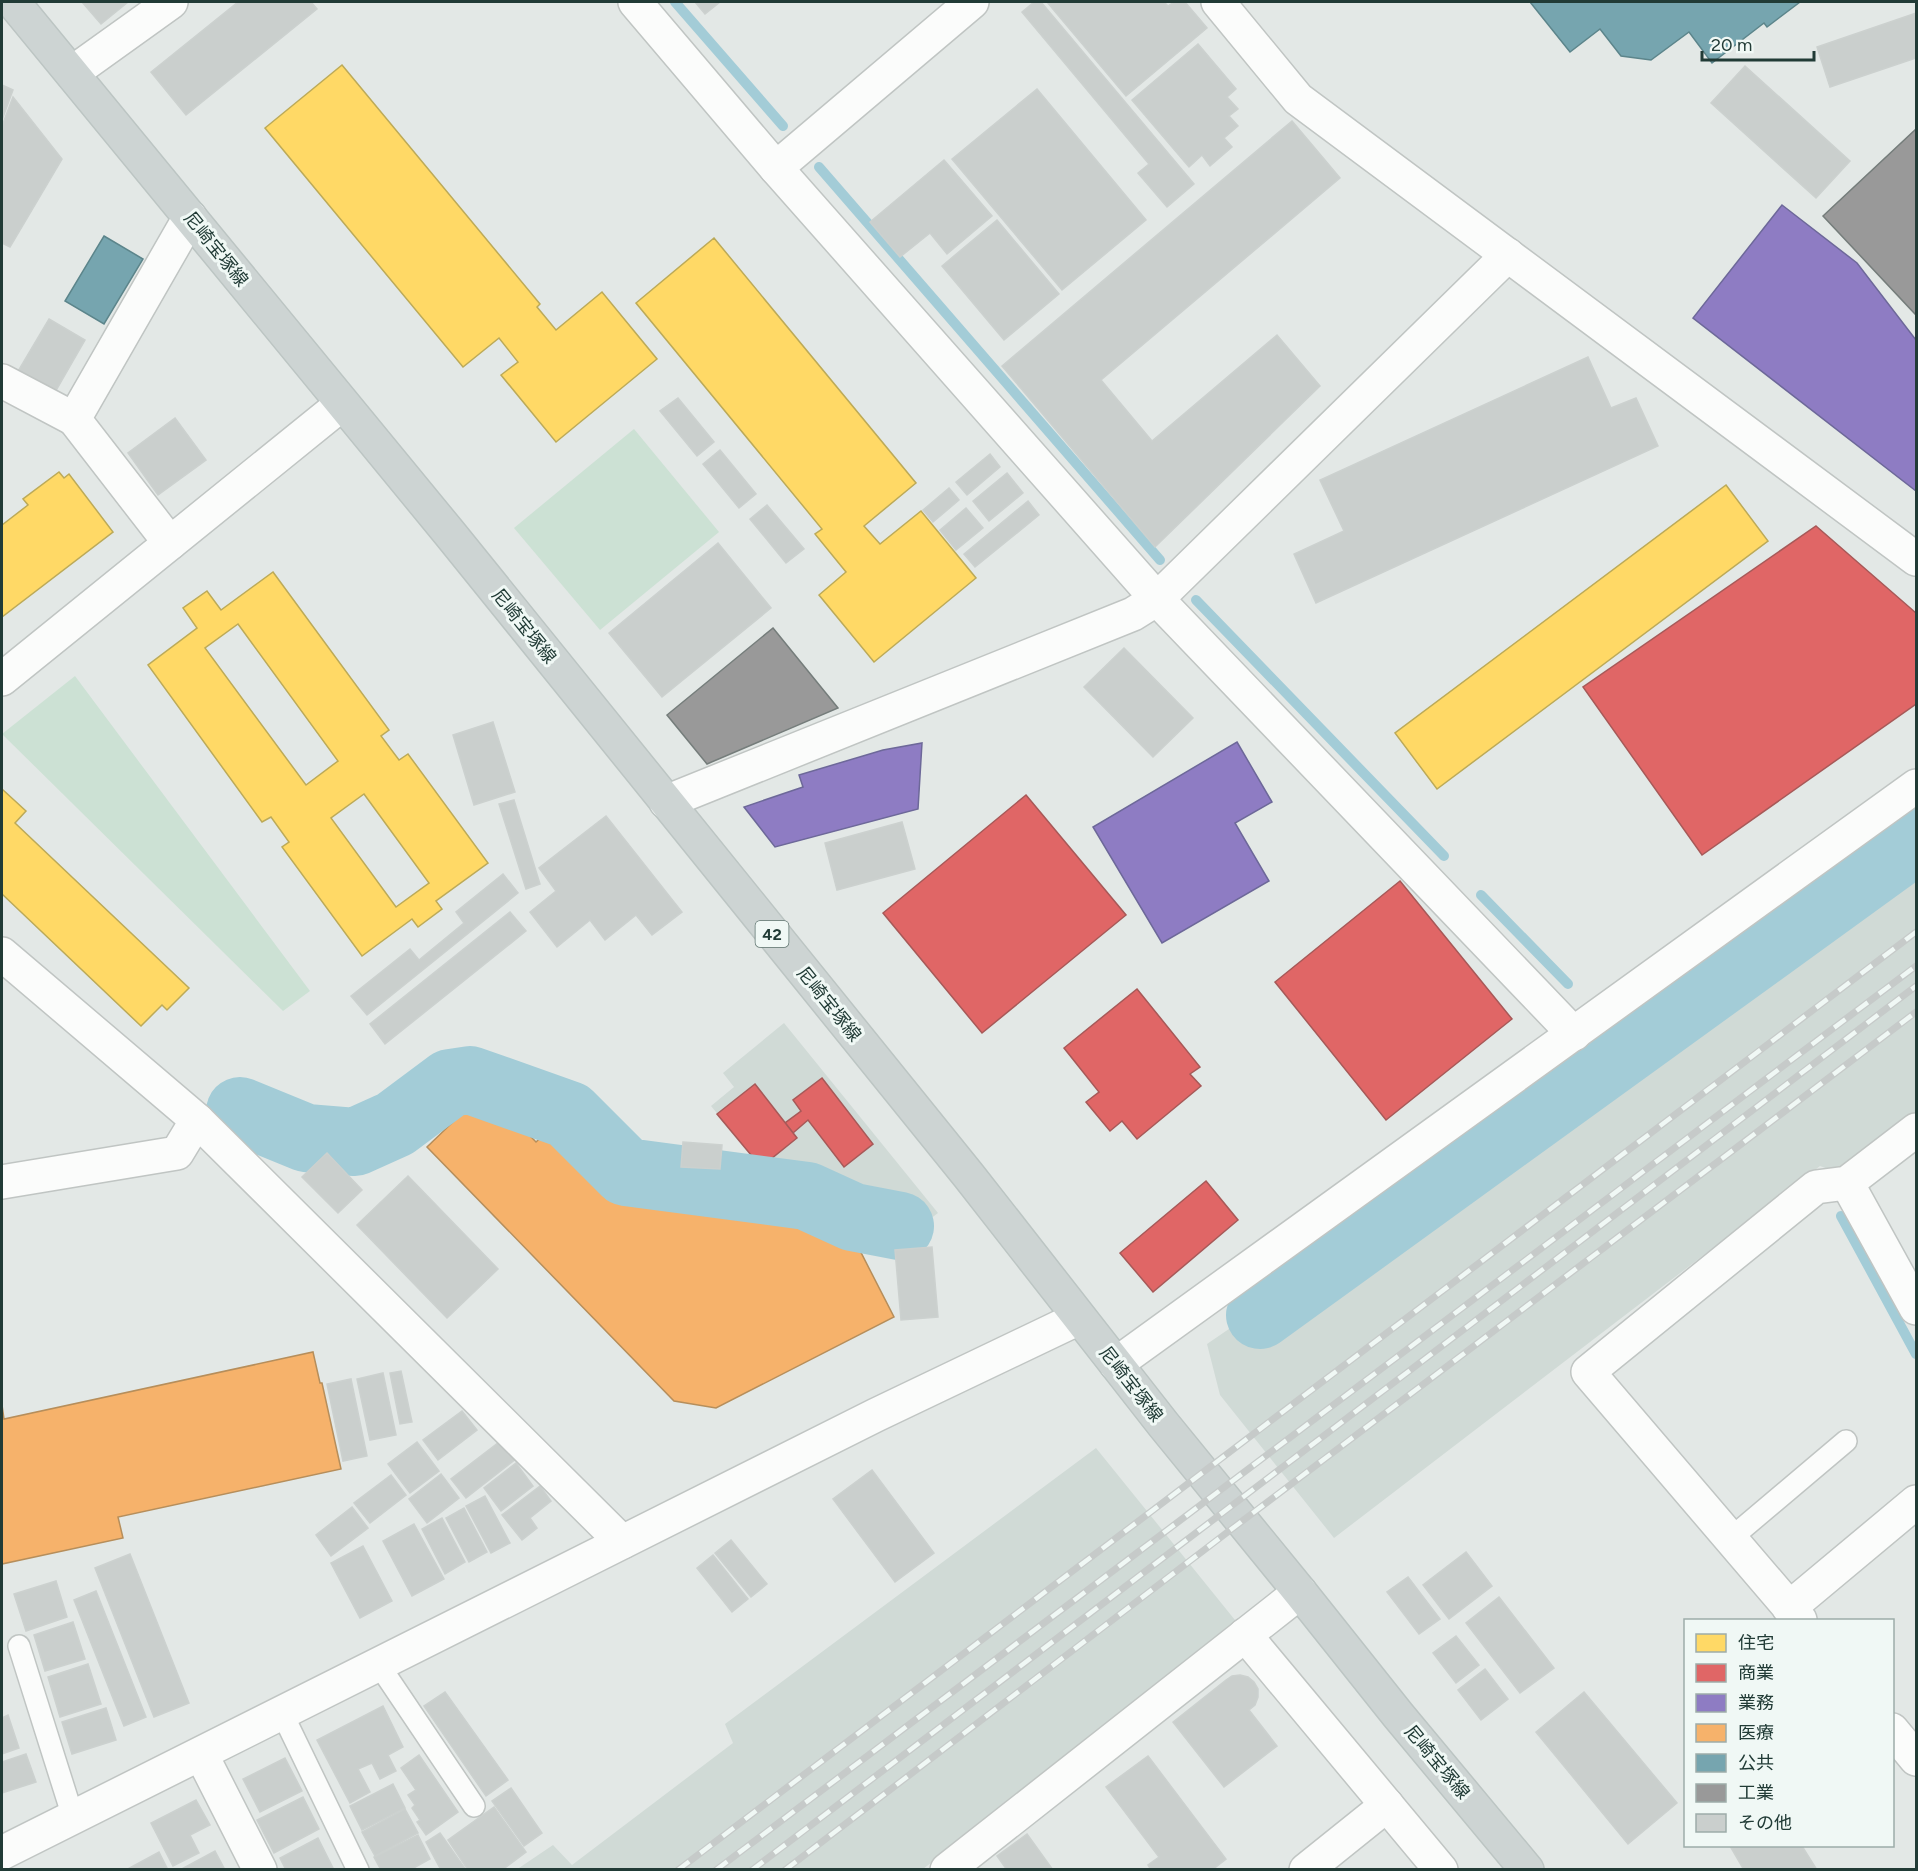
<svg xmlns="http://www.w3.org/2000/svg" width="1918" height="1871" viewBox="0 0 1918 1871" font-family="Figtree,'Noto Sans JP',sans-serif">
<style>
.built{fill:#d0dad6}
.green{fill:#cce1d4}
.homes{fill:#ffd966;stroke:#bcaa58;stroke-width:1.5;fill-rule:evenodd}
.shops{fill:#e06666;stroke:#a75958;stroke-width:1.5}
.offices{fill:#8e7cc3;stroke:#6d6899;stroke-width:1.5}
.health{fill:#f6b26b;stroke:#b68e5b;stroke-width:1.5}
.public{fill:#76a5af;stroke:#5c858b;stroke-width:1.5}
.industry{fill:#999;stroke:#757d7b;stroke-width:1.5}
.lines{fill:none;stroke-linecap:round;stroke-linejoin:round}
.stream{stroke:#a3ccd7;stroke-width:10}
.river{stroke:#a3ccd7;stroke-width:68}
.building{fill:#cacfcd;stroke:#ccd1cf;stroke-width:1.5}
.service-casing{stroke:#c0c5c3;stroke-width:24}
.minor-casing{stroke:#c0c5c3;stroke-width:36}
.tertiary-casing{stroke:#c0c5c3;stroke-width:36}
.primary-casing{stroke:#bcc5c3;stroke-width:36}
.service{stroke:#fbfcfb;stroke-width:21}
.minor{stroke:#fbfcfb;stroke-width:33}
.tertiary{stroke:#fbfcfb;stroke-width:33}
.primary{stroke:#cdd4d3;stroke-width:33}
.rail-casing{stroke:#c6cac9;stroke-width:7}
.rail{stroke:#f0f8f5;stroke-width:4.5;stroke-dasharray:14;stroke-linecap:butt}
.labels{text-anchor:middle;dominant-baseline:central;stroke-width:6;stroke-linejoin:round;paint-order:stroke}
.shield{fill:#f0f8f5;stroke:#5f746f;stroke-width:1.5}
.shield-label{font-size:16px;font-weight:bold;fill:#213b36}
.street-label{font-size:18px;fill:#213b36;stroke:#f0f8f5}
</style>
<rect width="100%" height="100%" fill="#e3e8e6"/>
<g class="built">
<polygon points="1916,851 1916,1114 1837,1172 1820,1166 1334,1538 1220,1395 1207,1344 1728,987"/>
<polygon points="784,1023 938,1213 930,1219 869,1208 815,1186 771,1179 711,1106 734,1087 723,1073"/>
<polygon points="1096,1448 1239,1625 923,1869 516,1870 553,1845 572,1865 733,1743 725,1724"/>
</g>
<g class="green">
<polygon points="634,429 719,532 600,630 514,528"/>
<polygon points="75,676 310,991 283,1011 2,734"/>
</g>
<g class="homes">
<polygon points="342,65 540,304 537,307 556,330 602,292 657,359 556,442 501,375 518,362 499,338 463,367 265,128"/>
<polygon points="714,238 916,483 864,526 880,544 921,511 976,578 874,662 819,595 846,572 815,534 822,529 636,303"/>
<polygon points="59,472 64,478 69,474 113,532 2,617 2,525 28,505 23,499"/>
<polygon points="1726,485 1768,541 1437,789 1395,733"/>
<path d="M273,572L389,730L381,736L399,760L408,754L488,863L436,901L442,909L418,927L412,919L362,956L282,847L289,842L271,817L262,822L148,665L197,628L183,608L207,591L221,610ZM238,624L338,761L306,785L205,648ZM364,794L429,883L396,907L331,818Z"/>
<polygon points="2,789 26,811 15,823 189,988 167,1010 162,1005 141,1026 2,894"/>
</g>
<g class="shops">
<polygon points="1816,526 1916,613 1916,704 1702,855 1583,687"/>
<polygon points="1026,795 1126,915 982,1033 883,913"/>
<polygon points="1400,881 1512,1019 1386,1120 1275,982"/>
<polygon points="1137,989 1200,1067 1190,1074 1201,1086 1137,1139 1122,1121 1110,1131 1086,1102 1099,1092 1064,1048"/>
<polygon points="822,1078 873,1144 844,1167 808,1120 793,1133 785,1123 801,1111 793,1100"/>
<polygon points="755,1084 797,1138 761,1167 717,1114"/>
<polygon points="1206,1181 1238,1220 1153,1292 1120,1253"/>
</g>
<g class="offices">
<polygon points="1782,205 1857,263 1916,340 1916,491 1693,318"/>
<polygon points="1237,742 1272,802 1235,823 1269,881 1162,943 1093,827"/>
<polygon points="922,743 918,809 775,847 744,807 803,787 799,775 883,750"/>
</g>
<g class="health">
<polygon points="486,1090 536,1142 549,1130 595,1177 600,1173 626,1198 851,1233 894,1317 716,1408 674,1401 427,1147"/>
<polygon points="313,1352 320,1383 322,1383 341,1469 118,1517 123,1538 2,1564 2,1405 4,1419"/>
</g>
<g class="public">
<polygon points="1530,2 1800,2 1767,27 1764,23 1712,63 1689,32 1651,60 1621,56 1600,29 1570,52"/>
<polygon points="104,236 143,259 104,324 65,301"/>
</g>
<g class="industry">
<polygon points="1916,129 1916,315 1823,216"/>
<polygon points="773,628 838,708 707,764 667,715"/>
</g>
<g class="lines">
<g class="stream">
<polyline points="675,2 783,126"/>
<polyline points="819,167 1160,560"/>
<polyline points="1196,600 1444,856"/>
<polyline points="1481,895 1568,984"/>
<polyline points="1841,1216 1916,1354"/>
</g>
<g class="river">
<polyline points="240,1111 306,1138 355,1142 395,1124 450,1083 470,1080 569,1115 626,1172 807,1196 853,1217 900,1226"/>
<polyline points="1260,1315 1916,840"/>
</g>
</g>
<g class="building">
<polygon points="82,2 128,2 101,24"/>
<polygon points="238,2 311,2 317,9 186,115 151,72"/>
<polygon points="695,2 720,2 705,14"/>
<polygon points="1034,2 1041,2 1194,184 1167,207 1138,173 1149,164 1022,12"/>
<polygon points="1047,2 1164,2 1168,6 1174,2 1185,2 1207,28 1126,96"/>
<polygon points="1916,13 1916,58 1830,87 1817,47"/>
<polygon points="1198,44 1236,89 1227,97 1238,109 1229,116 1238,126 1224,138 1232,147 1210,166 1202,155 1189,167 1132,100"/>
<polygon points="1745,66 1850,161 1816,198 1711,103"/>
<polygon points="2,85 13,90 2,120"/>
<polygon points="1037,89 1146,220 1062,290 952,159"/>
<polygon points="13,97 62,159 10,247 2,243 2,126"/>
<polygon points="1292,121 1340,178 1101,380 1152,441 1277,335 1320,386 1155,547 1002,366"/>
<polygon points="944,160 992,216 947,254 930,233 900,257 870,222"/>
<polygon points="997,220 1059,294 1004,340 942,266"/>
<polygon points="49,319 85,340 54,394 17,373"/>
<polygon points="1588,357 1611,408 1636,398 1658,446 1316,603 1294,554 1344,531 1320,480"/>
<polygon points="678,398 714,442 697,456 660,411"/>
<polygon points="175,418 206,460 158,495 128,453"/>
<polygon points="720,450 756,494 739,508 703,464"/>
<polygon points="990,454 1000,467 967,495 956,482"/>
<polygon points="1007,473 1023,493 989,521 973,501"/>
<polygon points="949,488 959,500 933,522 923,510"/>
<polygon points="1028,501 1039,515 975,567 964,554"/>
<polygon points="767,505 804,549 786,563 750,519"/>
<polygon points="966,508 983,528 956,550 940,530"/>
<polygon points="718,543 771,608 662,697 609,633"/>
<polygon points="1124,648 1193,718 1153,757 1084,687"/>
<polygon points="493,722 515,792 474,805 453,735"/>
<polygon points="514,800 540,884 526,889 499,804"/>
<polygon points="606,816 682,912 652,935 636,915 605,940 590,920 557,947 530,912 556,891 539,868"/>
<polygon points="902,822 915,869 837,890 825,843"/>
<polygon points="503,874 518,893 367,1015 351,996 410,949 419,960 464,923 456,912"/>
<polygon points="510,912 526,931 385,1044 370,1024"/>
<polygon points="683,1142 722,1145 720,1169 681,1167"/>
<polygon points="327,1153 362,1190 338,1213 302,1177"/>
<polygon points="408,1176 498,1269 447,1318 357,1225"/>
<polygon points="932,1247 938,1317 901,1320 895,1250"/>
<polygon points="401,1371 412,1422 400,1424 390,1373"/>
<polygon points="383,1373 396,1435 370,1440 357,1379"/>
<polygon points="351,1379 367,1456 343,1461 327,1384"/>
<polygon points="462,1411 477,1430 438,1460 423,1440"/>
<polygon points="503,1439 517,1458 466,1498 451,1479"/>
<polygon points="417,1442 439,1471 410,1493 388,1464"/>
<polygon points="516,1463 533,1486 501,1511 484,1488"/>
<polygon points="872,1470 934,1553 895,1582 833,1499"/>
<polygon points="441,1474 459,1498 427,1523 409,1499"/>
<polygon points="391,1475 406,1495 370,1523 354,1503"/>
<polygon points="540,1486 551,1501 530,1518 537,1528 522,1540 502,1515"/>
<polygon points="485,1496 510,1543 491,1553 466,1506"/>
<polygon points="352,1507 368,1528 331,1556 316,1535"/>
<polygon points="464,1508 487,1552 469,1562 446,1518"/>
<polygon points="442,1518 465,1562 445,1574 422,1529"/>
<polygon points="414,1524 444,1579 412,1596 383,1541"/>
<polygon points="731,1540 767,1584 751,1597 715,1553"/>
<polygon points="363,1546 392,1601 360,1618 331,1563"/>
<polygon points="1466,1552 1492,1586 1449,1619 1423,1585"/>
<polygon points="130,1554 189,1703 154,1717 95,1568"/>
<polygon points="713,1555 748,1599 732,1612 697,1568"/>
<polygon points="1408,1577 1440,1619 1419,1634 1387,1592"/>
<polygon points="56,1581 67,1617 26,1631 14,1594"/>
<polygon points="96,1591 146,1717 124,1726 74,1600"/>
<polygon points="1499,1597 1554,1668 1520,1693 1466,1623"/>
<polygon points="73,1622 85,1659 45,1671 34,1635"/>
<polygon points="1456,1636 1479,1665 1456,1683 1433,1653"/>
<polygon points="88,1664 101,1704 60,1717 48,1677"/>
<polygon points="1485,1669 1508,1699 1481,1720 1458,1690"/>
<polygon points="1240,1675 1248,1677 1254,1682 1258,1689 1258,1697 1255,1705 1249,1710 1277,1746 1224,1787 1173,1722 1226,1680 1232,1676"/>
<polygon points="445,1692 508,1780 486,1796 424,1706"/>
<polygon points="1584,1692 1677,1803 1628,1844 1536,1732"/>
<polygon points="383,1706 403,1747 388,1755 396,1771 380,1779 372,1763 358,1769 370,1792 350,1803 317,1740"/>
<polygon points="106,1708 116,1740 72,1754 62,1722"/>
<polygon points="8,1715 19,1748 2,1754 2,1718"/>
<polygon points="26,1754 36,1782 2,1793 2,1762"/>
<polygon points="419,1755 458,1812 426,1835 417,1822 420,1820 412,1808 415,1805 408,1795 416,1790 401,1768"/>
<polygon points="1148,1756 1226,1859 1212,1870 1151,1870 1148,1865 1159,1857 1106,1787"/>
<polygon points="285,1758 302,1791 260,1812 243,1779"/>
<polygon points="393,1784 405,1808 362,1830 350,1806"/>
<polygon points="511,1788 542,1833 524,1846 492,1801"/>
<polygon points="303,1797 319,1829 274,1853 257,1820"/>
<polygon points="196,1800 210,1825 190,1835 199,1853 173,1866 151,1823"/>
<polygon points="494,1807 526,1852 502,1870 468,1870 448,1840"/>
<polygon points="405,1809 418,1833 375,1856 362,1832"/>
<polygon points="440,1833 466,1870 441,1870 426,1842"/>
<polygon points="1027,1834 1053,1870 1007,1870 997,1856"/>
<polygon points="418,1835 430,1859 410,1870 381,1870 374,1857"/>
<polygon points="318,1838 334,1870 286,1870 280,1858"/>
<polygon points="1730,1846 1802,1846 1817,1870 1744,1870"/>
<polygon points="215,1851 225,1870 180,1870"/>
<polygon points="159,1852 168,1870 126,1870"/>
</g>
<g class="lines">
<g class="service-casing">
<g id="service">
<polyline points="1730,1539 1846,1441"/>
<polyline points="19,1646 73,1817"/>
<polyline points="379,1665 474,1806"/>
<polyline points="282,1713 358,1870"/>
</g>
</g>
<g class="minor-casing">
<g id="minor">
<polyline points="635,2 776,168 1157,599 1574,1034"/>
<polyline points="1218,2 1298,99 1916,559"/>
<polyline points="72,73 171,2"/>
<polyline points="776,168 972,2"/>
<polyline points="2,381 74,419"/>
<polyline points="170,543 74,419 190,217"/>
<polyline points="2,679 342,404"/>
<polyline points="666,802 1133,614 1157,599 1508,255"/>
<polyline points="2,954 197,1120 622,1542"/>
<polyline points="2,1182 177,1153 197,1120"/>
<polyline points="1847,1183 1916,1308"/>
<polyline points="1789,1608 1916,1502"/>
<polyline points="1800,1620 1588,1372 1816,1187 1847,1183 1916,1130"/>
<polyline points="1245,1635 1441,1870"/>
<polyline points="1892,1730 1916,1759"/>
<polyline points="201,1754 260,1870"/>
<polyline points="947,1870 1300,1592"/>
<polyline points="1306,1870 1387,1805"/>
</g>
</g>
<g class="tertiary-casing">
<g id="tertiary">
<polyline points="1116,1364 1916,786"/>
<polyline points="2,1853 876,1415 1079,1318"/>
</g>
</g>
<g class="primary-casing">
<polyline id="primary" points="13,2 451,535 969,1176 1163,1424 1300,1592 1398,1715 1527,1870"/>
</g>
<use href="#service" class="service"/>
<use href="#minor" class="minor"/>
<use href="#tertiary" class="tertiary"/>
<use href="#primary" class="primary"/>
<g class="rail-casing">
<g id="rail">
<polyline points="678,1870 1916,932"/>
<polyline points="716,1870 1916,966"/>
<polyline points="752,1870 1916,986"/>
<polyline points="785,1870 1229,1531 1916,1012"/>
</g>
</g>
<use href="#rail" class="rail"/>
</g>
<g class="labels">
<rect class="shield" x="755.5" y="921" width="33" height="26" rx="4.5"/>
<g class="shield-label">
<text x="772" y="934">42</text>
</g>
<g class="street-label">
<text transform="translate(216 249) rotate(51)">尼崎宝塚線</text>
<text transform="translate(524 626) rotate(51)">尼崎宝塚線</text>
<text transform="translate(829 1004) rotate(51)">尼崎宝塚線</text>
<text transform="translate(1131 1384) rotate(52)">尼崎宝塚線</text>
<text transform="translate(1437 1762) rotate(50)">尼崎宝塚線</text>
</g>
</g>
<rect width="1918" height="1871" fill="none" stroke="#213b36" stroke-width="6"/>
<rect x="1684" y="1619" width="210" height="228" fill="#f0f8f5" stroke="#9daca9" stroke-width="1.5"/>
<rect x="1696" y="1634" width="30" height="18" fill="#ffd966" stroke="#9daca9" stroke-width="1.5"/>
<text x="1738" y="1649" font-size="18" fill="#213b36">住宅</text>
<rect x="1696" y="1664" width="30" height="18" fill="#e06666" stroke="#9daca9" stroke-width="1.5"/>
<text x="1738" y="1679" font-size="18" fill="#213b36">商業</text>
<rect x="1696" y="1694" width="30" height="18" fill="#8e7cc3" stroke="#9daca9" stroke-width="1.5"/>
<text x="1738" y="1709" font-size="18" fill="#213b36">業務</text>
<rect x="1696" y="1724" width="30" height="18" fill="#f6b26b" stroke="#9daca9" stroke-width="1.5"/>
<text x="1738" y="1739" font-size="18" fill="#213b36">医療</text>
<rect x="1696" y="1754" width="30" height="18" fill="#76a5af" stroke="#9daca9" stroke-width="1.5"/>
<text x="1738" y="1769" font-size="18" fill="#213b36">公共</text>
<rect x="1696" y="1784" width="30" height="18" fill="#999999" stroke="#9daca9" stroke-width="1.5"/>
<text x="1738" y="1799" font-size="18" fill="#213b36">工業</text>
<rect x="1696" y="1814" width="30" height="18" fill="#cacfcd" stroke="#9daca9" stroke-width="1.5"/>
<text x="1738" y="1829" font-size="18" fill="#213b36">その他</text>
<path d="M1702 51v9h112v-9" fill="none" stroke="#213b36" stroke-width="3"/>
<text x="1711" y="51" font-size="18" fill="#213b36" stroke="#f0f8f5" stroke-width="4.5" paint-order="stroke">20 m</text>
</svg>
